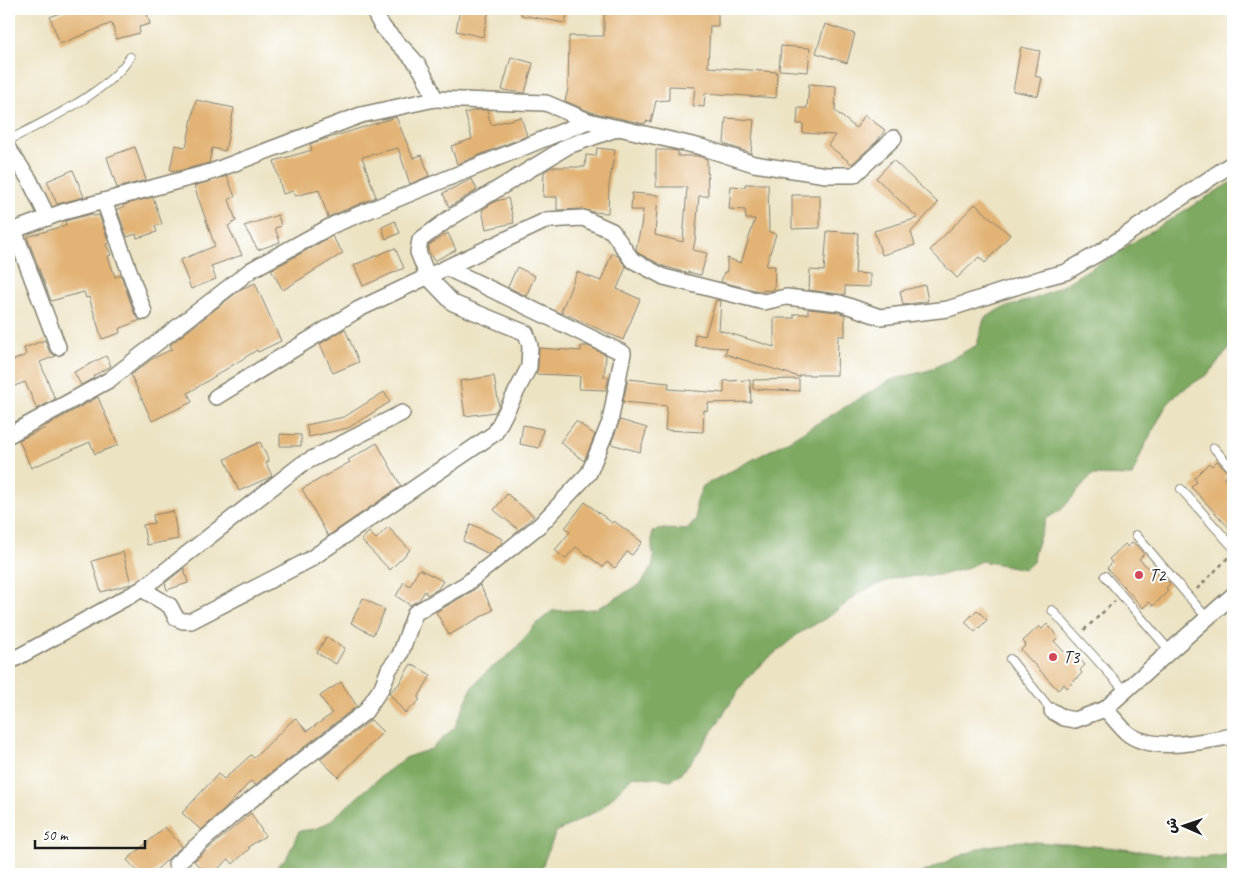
<svg xmlns="http://www.w3.org/2000/svg" width="1242" height="883" viewBox="0 0 1242 883" font-family="Caveat,'Playpen Sans Arabic',sans-serif">
<style>
.forest{fill:#7da961;stroke:#4c623e}
.building{fill:#e2b374}
.lines{fill:none;stroke-linecap:round;stroke-linejoin:round}
.service-casing{stroke:#848070;stroke-width:10}
.minor-casing{stroke:#848070;stroke-width:18}
.path{stroke:#848070;stroke-width:2.5;stroke-dasharray:4 4;stroke-linecap:butt}
.service{stroke:#fff;stroke-width:8}
.minor{stroke:#fff;stroke-width:15}
.poi-dot{fill:#d1495b;stroke:#fff;stroke-width:2}
.labels{text-anchor:middle;dominant-baseline:central;stroke-width:4;stroke-linejoin:round;paint-order:stroke}
.poi-label{font-size:18px;fill:#1c1c1c;stroke:#fff;text-anchor:start}
</style>
<rect width="100%" height="100%" fill="#fff"/>
<filter id="ink" filterUnits="userSpaceOnUse"><feTurbulence type="fractalNoise" baseFrequency=".02" numOctaves="2"/><feDisplacementMap in="SourceGraphic" scale="10" xChannelSelector="R" yChannelSelector="G"/><feConvolveMatrix kernelMatrix="1 2 1 2 8 2 1 2 1" color-interpolation-filters="sRGB"/></filter>
<filter id="wash" filterUnits="userSpaceOnUse"><feTurbulence type="fractalNoise" baseFrequency=".0096" numOctaves="4" result="noise"/><feDisplacementMap in="SourceGraphic" scale="20" xChannelSelector="R" yChannelSelector="G"/><feGaussianBlur stdDeviation="1.12" result="paint"/><feColorMatrix in="noise" values="0 0 0 0 0 0 0 0 0 0 0 0 0 0 0 0 0 1.4 0 .05"/><feComposite in="paint" operator="in"/></filter>
<g filter="url(#wash)">
<rect width="100%" height="100%" fill="#ece3c3"/>
<g class="forest">
<polygon points="1233,181 1233,344 1208,374 1181,391 1167,404 1143,449 1132,476 1092,475 1062,509 1046,519 1034,553 1033,562 1025,569 981,561 964,569 941,575 897,577 862,591 828,617 798,634 757,668 745,681 698,753 681,773 671,780 633,776 601,809 556,832 539,874 269,874 287,857 299,831 315,829 329,822 385,773 407,757 431,749 455,727 472,687 485,673 513,652 535,625 552,611 596,609 641,584 652,567 654,558 652,548 652,532 661,529 687,530 696,520 696,502 703,486 784,443 891,380 930,370 977,345 984,319 998,310 1042,296 1065,284"/>
<path d="M1021,841C1058,844 1095,845 1131,850C1166,854 1199,863 1233,853V874H920L954,858L984,847Z"/>
</g>
<g id="blocks">
<g class="building">
<polygon points="70,9 146,9 150,24 139,27 140,33 116,39 112,23 60,44 50,17"/>
<polygon points="460,9 489,9 483,37 456,31"/>
<polygon points="521,9 568,9 565,23 521,15"/>
<polygon points="604,9 718,9 718,26 710,26 708,67 777,72 776,98 705,93 704,107 693,106 695,87 669,86 669,100 656,101 651,122 646,121 645,124 591,112 565,101 568,89 569,36 604,36"/>
<polygon points="825,24 855,34 847,63 816,53"/>
<polygon points="781,46 810,48 808,72 779,70"/>
<polygon points="1021,47 1040,51 1035,76 1042,78 1038,96 1013,91"/>
<polygon points="511,57 533,63 525,93 502,90"/>
<polygon points="809,84 836,86 835,111 856,128 865,115 885,130 877,141 852,164 828,145 835,135 803,133 803,124 797,124 798,108 807,108"/>
<polygon points="196,100 234,108 225,151 212,148 209,163 178,171 170,170 175,145 186,147"/>
<polygon points="476,110 487,110 491,125 521,117 527,136 457,164 451,146 472,139 465,113"/>
<polygon points="396,117 413,158 422,155 429,176 410,184 398,148 362,157 376,197 328,217 319,190 295,196 293,191 283,194 274,161 312,150 310,144 319,141"/>
<polygon points="726,118 754,120 751,153 724,144"/>
<polygon points="135,147 146,180 117,188 107,157"/>
<polygon points="597,148 615,150 609,185 608,213 593,212 582,209 557,210 557,197 543,197 544,172 552,167 585,167 586,155 596,156"/>
<polygon points="656,150 670,150 678,151 678,156 697,156 707,159 708,196 699,196 695,241 693,250 707,253 701,275 687,272 687,273 663,266 638,253 636,249 641,226 643,210 631,210 632,193 658,195 655,235 683,242 687,187 656,187"/>
<polygon points="893,160 938,203 911,232 915,245 882,255 874,231 918,218 876,178"/>
<polygon points="73,170 84,197 57,204 47,181"/>
<polygon points="227,176 235,197 229,199 236,221 228,226 242,255 211,266 216,279 191,289 180,260 215,246 194,186"/>
<polygon points="472,179 477,190 449,207 443,193"/>
<polygon points="745,184 768,184 769,232 776,234 766,266 775,266 774,290 759,291 721,282 724,272 727,272 727,258 741,263 755,219 746,219 745,210 729,209 731,186 745,187"/>
<polygon points="792,195 820,195 820,228 792,229"/>
<polygon points="153,197 162,224 155,226 157,232 137,238 136,234 127,237 117,209 124,207 123,205"/>
<polygon points="508,198 514,223 486,229 482,210 496,201"/>
<polygon points="975,204 1010,235 985,263 979,257 957,278 930,250"/>
<polygon points="92,214 93,216 99,215 109,243 106,244 111,255 108,256 115,277 121,275 135,315 140,320 119,329 120,333 102,339 89,297 86,298 84,292 51,301 27,237 66,225 65,221"/>
<polygon points="278,215 281,226 275,228 280,242 258,250 244,226"/>
<polygon points="395,221 400,233 386,239 382,227"/>
<polygon points="827,231 858,233 855,273 870,274 870,287 845,286 845,295 809,290 810,270 824,271"/>
<polygon points="448,233 456,250 434,261 428,250 429,245"/>
<polygon points="332,236 343,253 283,290 271,270"/>
<polygon points="395,248 404,268 363,286 354,265"/>
<polygon points="612,253 618,256 626,267 617,289 640,299 623,340 561,312 577,272 601,281"/>
<polygon points="517,267 535,276 526,296 508,287"/>
<polygon points="255,283 281,341 258,352 257,350 188,393 192,402 152,421 131,375 152,359 172,349 170,345 241,289"/>
<polygon points="925,285 928,301 903,305 900,291"/>
<polygon points="716,300 721,301 719,330 774,347 774,318 794,318 794,314 808,314 808,309 838,312 845,315 845,336 838,336 837,375 800,375 799,377 725,354 727,348 695,346 695,334 705,336"/>
<polygon points="345,329 359,362 333,373 320,344"/>
<polygon points="45,340 49,351 56,356 40,362 55,399 37,409 25,382 9,388 9,362 26,355 24,348"/>
<polygon points="581,346 588,346 606,355 604,377 609,377 606,390 579,389 580,376 536,374 538,367 539,348 581,351"/>
<polygon points="106,356 111,366 93,376 94,378 81,385 74,372"/>
<polygon points="494,376 499,406 495,412 465,416 460,381"/>
<polygon points="628,379 669,383 668,389 724,393 724,381 750,380 751,402 708,403 707,411 704,410 703,432 665,430 667,406 623,402"/>
<polygon points="799,379 799,391 753,389 753,380"/>
<polygon points="384,392 390,402 348,428 309,437 306,425 344,417"/>
<polygon points="98,397 118,445 95,454 90,442 31,468 19,440 45,428 44,427"/>
<polygon points="620,420 647,428 640,452 611,444"/>
<polygon points="576,421 595,435 584,461 560,442"/>
<polygon points="523,425 543,429 539,448 520,444"/>
<polygon points="280,434 301,435 301,446 280,446"/>
<polygon points="260,442 269,461 266,463 272,476 239,491 225,459"/>
<polygon points="377,443 401,486 328,536 302,489 350,462 348,460"/>
<polygon points="1217,461 1228,473 1224,478 1233,490 1233,532 1191,487 1197,482 1194,478 1209,463 1212,466"/>
<polygon points="507,494 534,516 519,530 494,510"/>
<polygon points="585,502 612,523 614,521 642,542 632,555 627,552 615,568 607,562 603,567 576,547 565,559 555,550 570,532 565,528"/>
<polygon points="173,511 178,539 147,545 143,525 154,523 153,515"/>
<polygon points="471,524 503,539 500,545 489,554 463,541"/>
<polygon points="388,527 410,550 390,570 361,540 369,532 376,539"/>
<polygon points="1133,542 1144,554 1139,559 1156,575 1159,571 1170,584 1166,588 1168,591 1153,606 1149,602 1143,608 1107,568 1112,563 1109,559 1125,544 1128,547"/>
<polygon points="123,552 131,584 101,592 92,561"/>
<polygon points="184,568 188,583 167,590 165,583"/>
<polygon points="419,569 443,581 438,589 427,595 425,591 419,600 410,605 396,596 404,582 410,586"/>
<polygon points="480,585 493,610 449,635 436,612 471,592"/>
<polygon points="363,598 385,610 373,635 351,623"/>
<polygon points="977,610 987,620 975,632 965,622"/>
<polygon points="1047,624 1058,637 1054,641 1069,657 1074,653 1085,665 1080,670 1082,673 1067,688 1064,684 1058,690 1021,650 1026,645 1023,641 1039,626 1042,629"/>
<polygon points="326,637 345,648 336,664 317,653"/>
<polygon points="411,664 431,675 418,698 420,700 405,713 389,693 399,684"/>
<polygon points="341,682 357,706 255,785 251,781 224,810 201,830 182,813 218,774 224,779 251,755 254,758 295,718 307,731 332,714 320,696"/>
<polygon points="371,720 383,732 338,777 320,759"/>
<polygon points="251,813 265,836 248,847 250,848 233,864 229,859 212,874 206,874 194,861"/>
<polygon points="165,827 182,846 152,874 140,874 127,860"/>
</g>
</g>
</g>
<g filter="url(#ink)">
<use href="#blocks" fill-opacity="0" stroke="#848070" stroke-width="1"/>
<g class="lines">
<g class="service-casing">
<g id="service">
<path d="M9,140C45,121 109,92 130,57"/>
<polyline points="1214,448 1233,470"/>
<polyline points="1181,489 1233,547"/>
<polyline points="1136,535 1207,618"/>
<polyline points="1105,576 1170,651"/>
<polyline points="1052,610 1125,691"/>
<polyline points="1010,659 1052,711"/>
</g>
</g>
<g class="minor-casing">
<g id="minor">
<polyline points="435,99 546,103 588,121 618,128"/>
<polyline points="9,150 29,179 48,218"/>
<polyline points="104,201 144,312"/>
<polyline points="14,230 58,347"/>
<path d="M9,232L63,212L211,172L361,115L435,99C430,87 425,74 417,64C404,46 379,31 374,9"/>
<polyline points="216,397 359,309 547,220 583,218 612,231 632,260 664,277 764,302 786,297 840,303 880,317 948,309 1043,278 1066,272 1102,251 1233,163"/>
<polyline points="9,435 109,380 251,270 333,225 588,121"/>
<polyline points="142,589 170,606 176,618 183,621 191,621 309,560 495,433 529,367 530,346 526,333 453,303 428,277 418,252 420,240 450,218 568,146 619,128 701,147 754,164 826,175 854,175 894,138"/>
<polyline points="9,662 142,589 302,464 402,413"/>
<path d="M1105,709C1112,716 1119,725 1126,732C1151,754 1204,741 1233,736"/>
<polyline points="1052,711 1064,718 1075,720 1105,709 1233,595"/>
<polyline points="176,864 238,810 365,712 382,687 389,669 400,655 415,613 466,584 541,524 589,473 610,422 623,353 447,268"/>
</g>
</g>
<g class="path">
<polyline points="1197,589 1229,557"/>
<polyline points="1084,630 1115,601"/>
</g>
<use href="#service" class="service"/>
<use href="#minor" class="minor"/>
</g>
</g>
<g class="poi-dot">
<circle cx="1139" cy="575" r="5"/>
<circle cx="1053" cy="657" r="5"/>
</g>
<g class="labels">
<g class="poi-label">
<text x="1149" y="575">T2</text>
<text x="1063" y="657">T3</text>
</g>
</g>
<rect width="1242" height="883" fill="none" stroke="#fff" stroke-width="30"/>
<g transform="translate(1184 826) rotate(272)" stroke="#ffffff" stroke-width="4" paint-order="stroke">
<path d="M0-4L9 19L0 12L-9 19Z" fill="#1c1c1c"/>
<text y="-8" font-size="14" font-weight="bold" text-anchor="middle" fill="#1c1c1c">ش</text>
</g>
<path d="M35 840v8h110v-8" fill="none" stroke="#1c1c1c" stroke-width="2.5"/>
<text x="42" y="840" font-size="15" fill="#1c1c1c" stroke="#ffffff" stroke-width="4" paint-order="stroke">50 m</text>
</svg>
